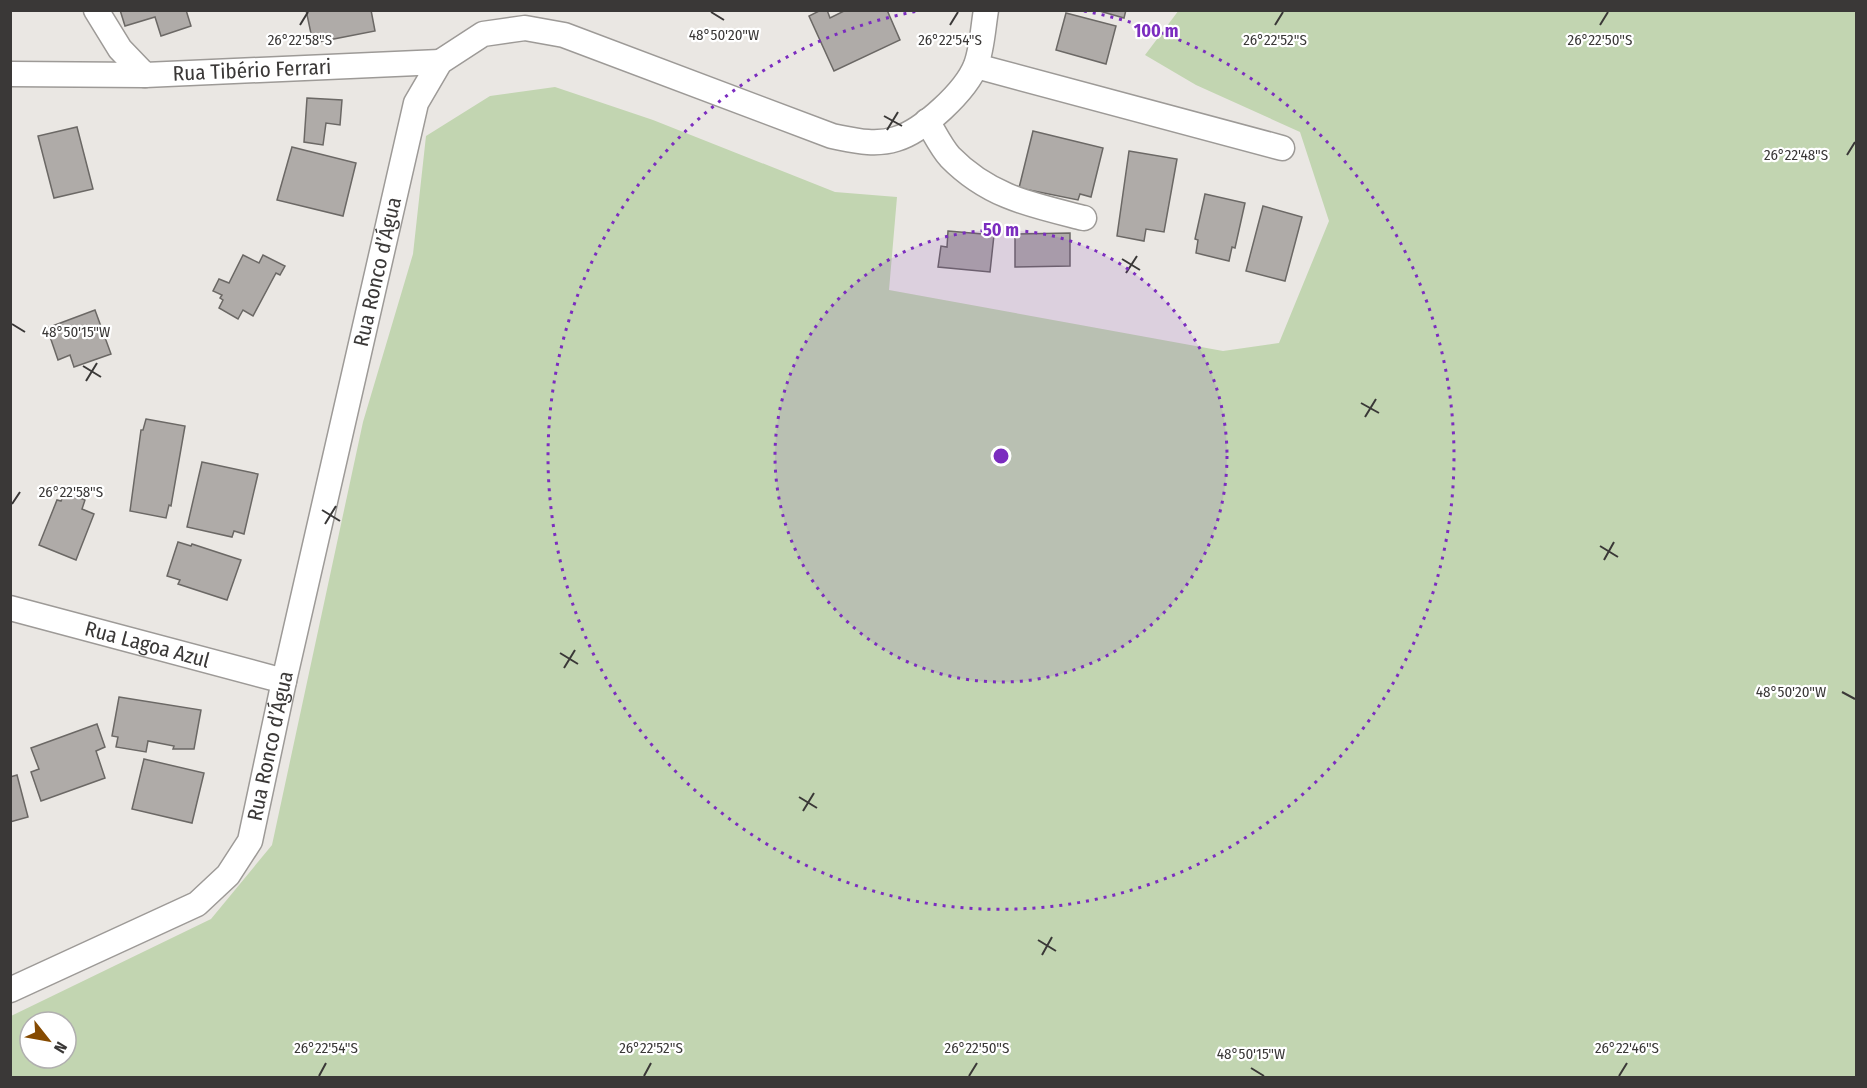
<svg xmlns="http://www.w3.org/2000/svg" width="1867" height="1088" viewBox="0 0 1867 1088" font-family="'Fira Sans Condensed',sans-serif">
<style>
.green{fill:#c2d5b1;fill-rule:evenodd}
.building{fill:#afaba8;stroke:#6b6865;stroke-width:1.5}
.lines{fill:none;stroke-linecap:round;stroke-linejoin:round}
.street-casing{stroke:#9d9a97;stroke-width:27}
.street{stroke:#fff;stroke-width:24}
.ticks{fill:none;stroke:#3a3837;stroke-width:2}
.ring{fill:none;stroke:#7b2cbf;stroke-width:3;stroke-dasharray:3 6}
.labels{text-anchor:middle;dominant-baseline:central;stroke-width:4.5;stroke-linejoin:round;paint-order:stroke}
.street-label{font-size:21px;fill:#3a3837;stroke:#fff}
.ticks-label{font-size:15px;text-anchor:middle;fill:#3a3837;stroke:#fff;stroke-width:4.5;stroke-linejoin:round;paint-order:stroke}
.centre{fill:#7b2cbf;stroke:#fff;stroke-width:3}
.ring-label{font-size:18px;text-anchor:middle;font-weight:bold;fill:#7b2cbf;stroke:#fff;stroke-width:4.5;stroke-linejoin:round;paint-order:stroke}
</style>
<rect width="100%" height="100%" fill="#eae7e3"/>
<path class="green" d="M1179,10L1856,11V1077H11V1016L211,919L272,845L363,422L413,254L426,136L490,96L555,87L653,120L835,192L897,197L889,290L1223,351L1279,343L1329,221L1300,132L1196,85L1145,55ZM30,1022H66V1058H30Z"/>
<g class="building">
<polygon points="120,10 186,10 191,26 161,36 155,17 125,26"/>
<polygon points="306,10 371,10 375,31 313,43"/>
<polygon points="821,10 827,10 830,18 846,10 887,10 900,40 834,71 809,16"/>
<polygon points="1096,10 1126,10 1124,18"/>
<polygon points="1066,13 1116,26 1106,64 1056,50"/>
<polygon points="307,98 342,100 340,125 326,123 323,145 304,142"/>
<polygon points="77,127 93,189 54,198 38,136"/>
<polygon points="1033,131 1103,148 1091,197 1080,194 1078,200 1019,188"/>
<polygon points="292,147 356,163 343,216 277,200"/>
<polygon points="1129,151 1177,159 1164,232 1146,229 1144,241 1117,236"/>
<polygon points="1205,194 1245,203 1235,248 1232,247 1229,261 1196,253 1198,240 1195,239"/>
<polygon points="1263,206 1302,217 1285,281 1246,271"/>
<polygon points="948,231 994,235 990,272 938,267 941,246 947,247"/>
<polygon points="1070,233 1070,266 1015,267 1015,234"/>
<polygon points="243,255 259,263 263,255 285,266 280,275 276,273 253,316 243,310 238,319 219,308 223,300 220,298 222,295 213,291 219,279 229,283"/>
<polygon points="95,310 111,354 74,367 70,355 58,360 47,328"/>
<polygon points="146,419 185,426 171,506 169,505 166,518 130,511 141,430 143,430"/>
<polygon points="202,462 258,474 244,534 234,531 232,537 187,527"/>
<polygon points="65,492 85,500 82,509 94,514 76,560 39,545 57,500 61,501"/>
<polygon points="178,542 191,546 192,544 241,560 227,600 178,584 180,580 167,576"/>
<polygon points="119,697 201,710 194,749 173,749 174,746 148,741 146,752 116,747 118,737 112,736"/>
<polygon points="97,724 105,747 96,751 105,778 41,801 31,772 39,769 31,748"/>
<polygon points="144,759 204,773 192,823 132,809"/>
<polygon points="17,775 28,817 10,822 10,777"/>
</g>
<g class="lines">
<g class="street-casing">
<g id="street">
<path id="s1" d="M96,10L120,49L145,75L440,62"/>
<polyline points="976,66 1282,148"/>
<polyline points="10,74 145,75"/>
<path d="M927,121C934,132 941,147 950,157C989,197 1032,205 1084,218"/>
<path id="s2" d="M10,608L284,681"/>
<path id="s3" d="M10,990L197,904L228,875L250,841L284,681L416,103L440,62L483,34L525,28L564,35L832,136C853,140 874,146 896,139C923,131 966,91 976,65C982,49 983,28 986,10"/>
</g>
</g>
<use href="#street" class="street"/>
</g>
<path class="ticks" d="M711,12L724,20M300,25L308,12M950,25L958,12M1275,25L1283,12M1600,25L1608,12M884,116L902,126M887,130L898,112M1847,155L1855,142M1122,259L1140,270M1126,273L1137,256M12,324L25,332M83,366L101,377M86,381L97,363M1361,403L1379,413M1365,417L1376,399M12,504L20,492M322,510L340,521M325,524L336,506M1600,546L1618,557M1604,560L1614,542M560,653L578,664M564,668L575,650M1842,692L1855,699M799,797L817,808M803,811L814,793M1038,940L1056,951M1042,955L1052,937M1251,1068L1264,1076M319,1076L326,1063M644,1076L651,1063M969,1076L977,1063M1619,1076L1627,1063"/>
<circle cx="1001" cy="456" r="226" fill="#7b2cbf" fill-opacity=".12"/>
<g class="ring">
<circle cx="1001" cy="456" r="226"/>
<path d="M1084 11A453 453 0 1 1 918 11"/>
</g>
<g class="labels">
<g class="street-label">
<text stroke="none"><textPath href="#s1" startOffset="189">Rua Tibério Ferrari</textPath></text>
<text stroke="none"><textPath href="#s3" startOffset="872">Rua Ronco d’Água</textPath></text>
<text stroke="none"><textPath href="#s2" startOffset="142">Rua Lagoa Azul</textPath></text>
<text stroke="none"><textPath href="#s3" startOffset="386">Rua Ronco d’Água</textPath></text>
</g>
</g>
<g class="ticks-label">
<text x="724" y="40">48°50'20"W</text>
<text x="300" y="45">26°22'58"S</text>
<text x="950" y="45">26°22'54"S</text>
<text x="1275" y="45">26°22'52"S</text>
<text x="1600" y="45">26°22'50"S</text>
<text x="1796" y="160">26°22'48"S</text>
<text x="76" y="337">48°50'15"W</text>
<text x="71" y="497">26°22'58"S</text>
<text x="1791" y="697">48°50'20"W</text>
<text x="326" y="1053">26°22'54"S</text>
<text x="651" y="1053">26°22'52"S</text>
<text x="977" y="1053">26°22'50"S</text>
<text x="1627" y="1053">26°22'46"S</text>
<text x="1251" y="1059">48°50'15"W</text>
</g>
<circle cx="1001" cy="456" r="9" class="centre"/>
<g class="ring-label">
<text x="1156" y="37">100 m</text>
<text x="1001" y="236">50 m</text>
</g>
<rect width="1867" height="1088" fill="none" stroke="#3a3837" stroke-width="24"/>
<g transform="translate(48 1040) rotate(121)"><circle r="28" fill="#ffffff" stroke="#b0afaf" stroke-width="1.5"/>
<path d="M0-4.5L10 22L0 15L-10 22Z" fill="#854a01"/>
<text y="-9" font-size="16" font-weight="bold" text-anchor="middle" fill="#3a3837">N</text>
</g>
</svg>
